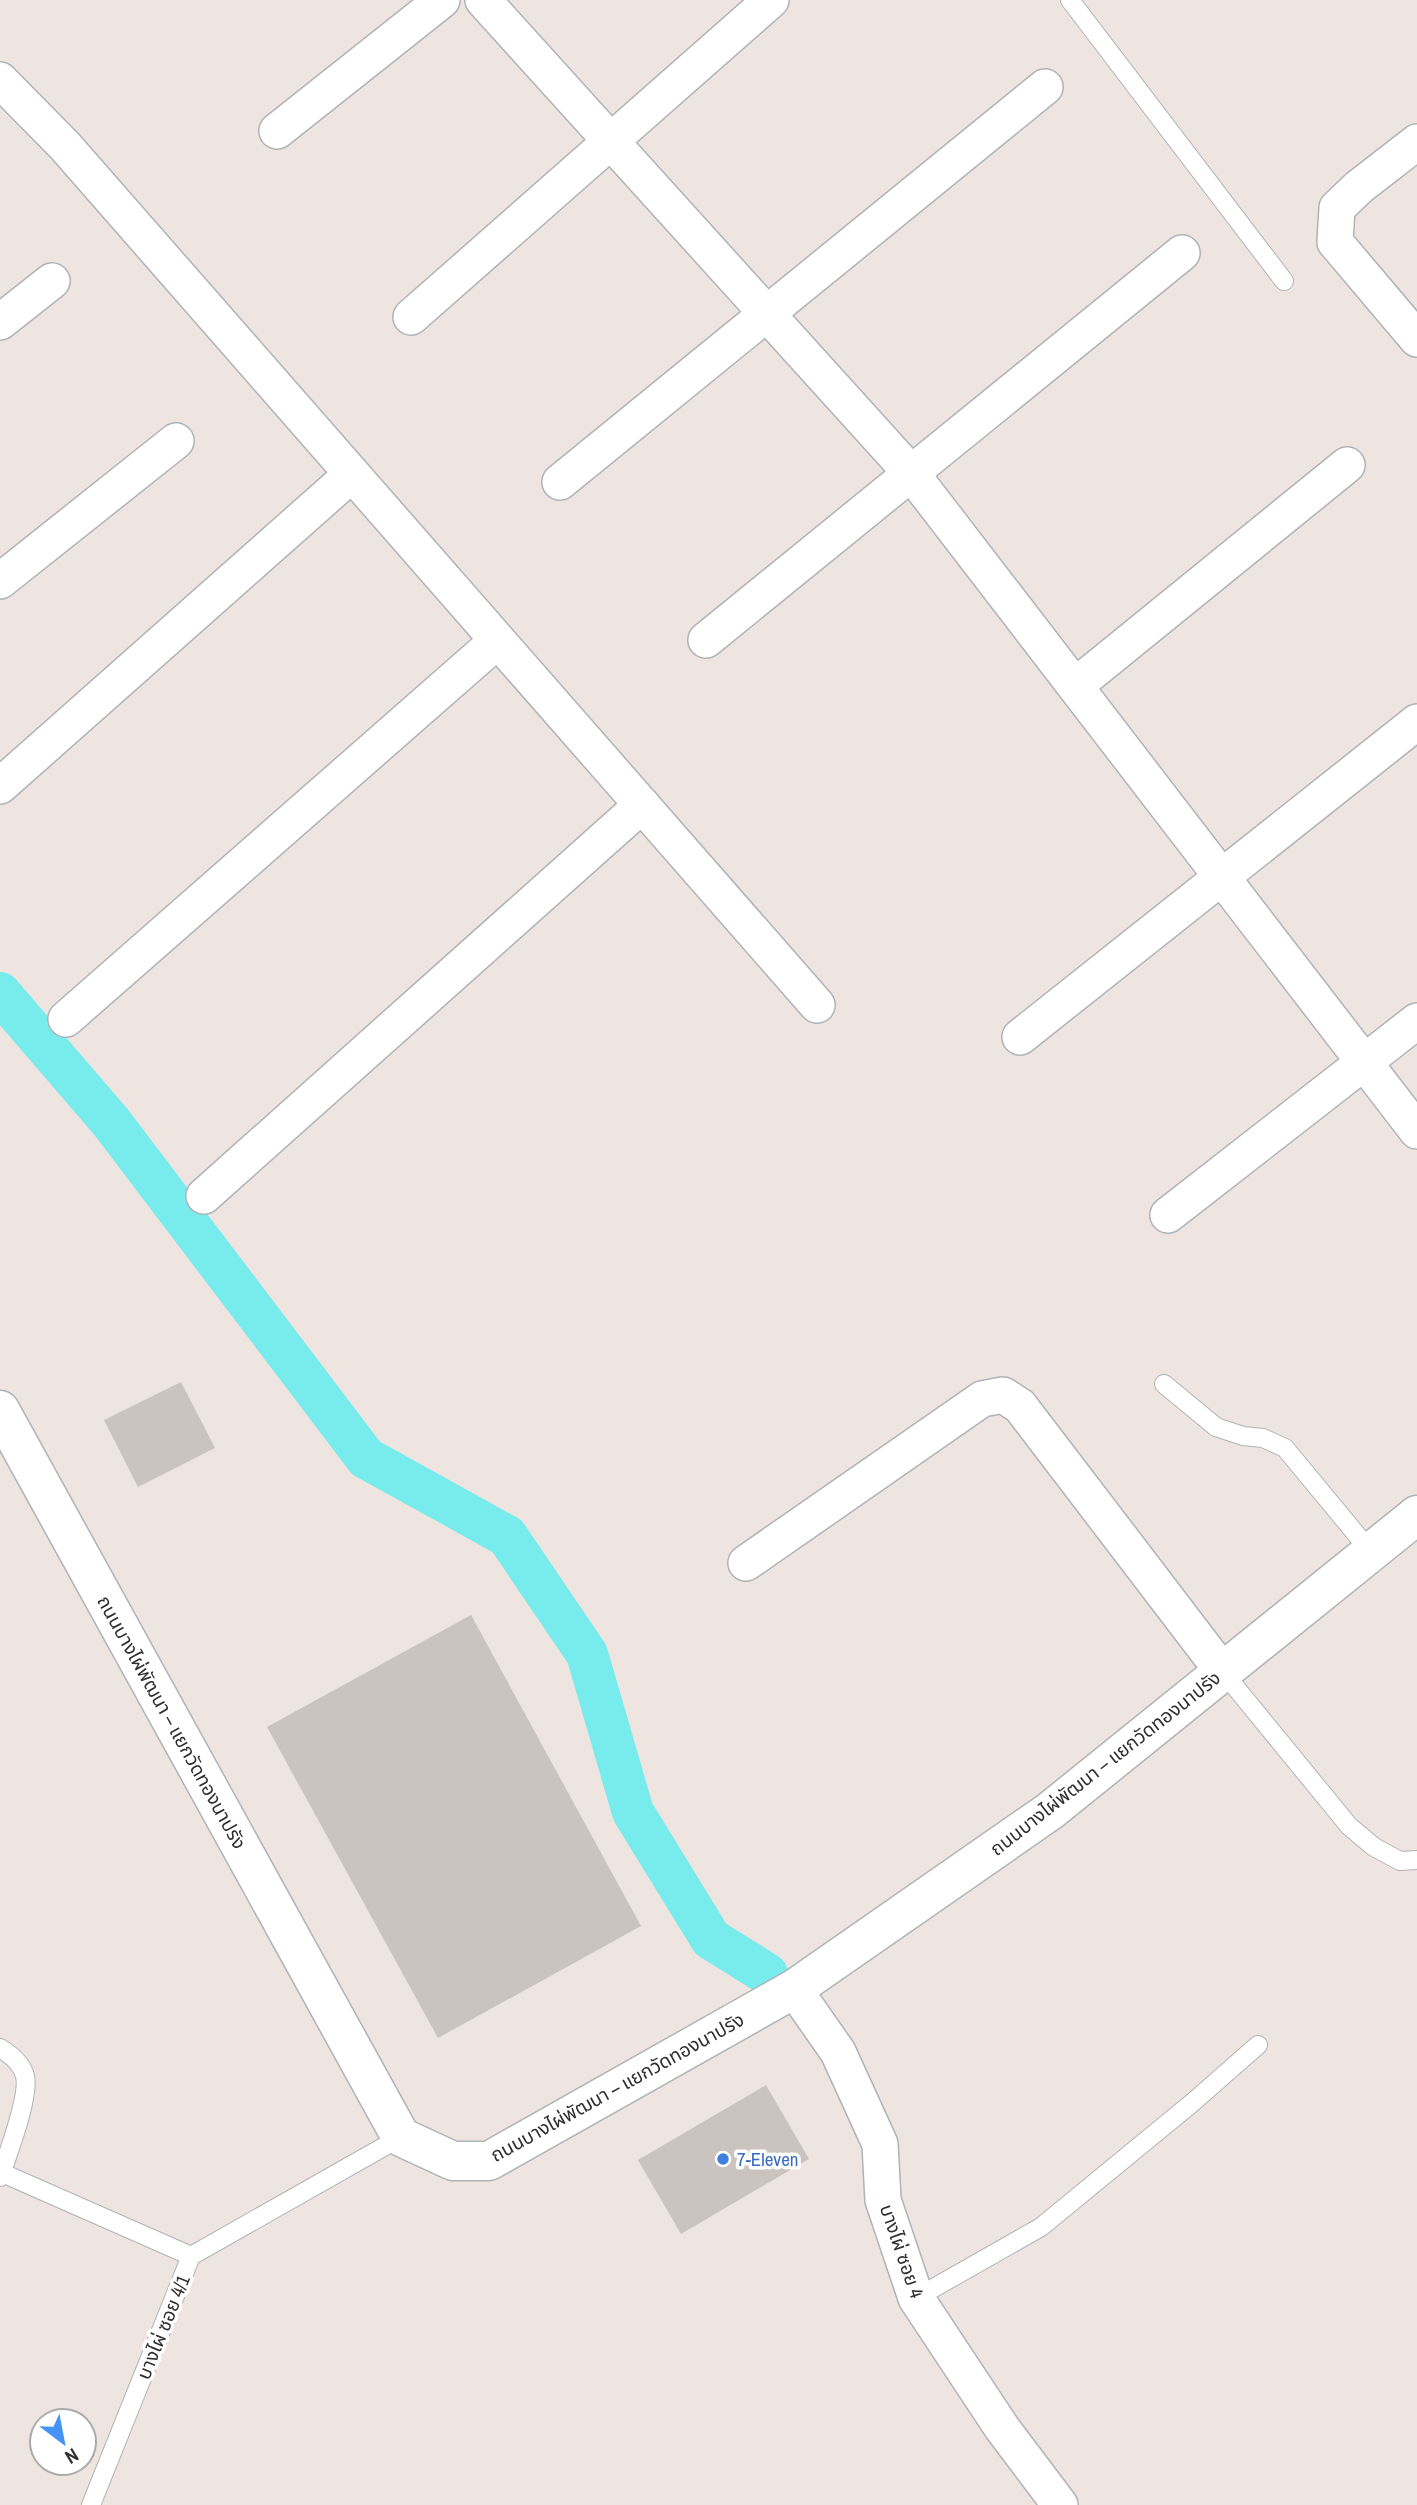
<svg xmlns="http://www.w3.org/2000/svg" width="1417" height="2505" viewBox="0 0 1417 2505" font-family="'Archivo Narrow','Noto Sans Thai',sans-serif">
<style>
.lines{fill:none;stroke-linecap:round;stroke-linejoin:round}
.canal{stroke:#78ebed;stroke-width:42}
.building{fill:#cac3bf}
.lane-casing{stroke:#aeb3b9;stroke-width:20}
.street-casing{stroke:#aeb3b9;stroke-width:38}
.secondary-casing{stroke:#aeb3b9;stroke-width:41}
.lane{stroke:#fff;stroke-width:18}
.street{stroke:#fff;stroke-width:35}
.secondary{stroke:#fff;stroke-width:38}
.shop-dot{fill:#3f7fe0;stroke:#fff;stroke-width:2.5}
.labels{text-anchor:middle;dominant-baseline:central;stroke-width:7;stroke-linejoin:round;paint-order:stroke}
.street-label{font-size:19px;fill:#2e2e2e;stroke:#fff}
.shop-label{font-size:19px;fill:#366cbe;stroke:#fff;text-anchor:start}
</style>
<rect width="100%" height="100%" fill="#eee5e1"/>
<g class="lines">
<polyline class="canal" points="0,993 111,1122 366,1458 507,1536 587,1654 633,1812 711,1939 767,1974"/>
</g>
<g class="building">
<polygon points="181,1382 215,1448 138,1487 104,1420"/>
<polygon points="471,1615 641,1926 438,2038 267,1727"/>
<polygon points="766,2085 809,2159 681,2234 638,2160"/>
</g>
<g class="lines">
<g class="lane-casing">
<g id="lane">
<polyline points="1070,0 1284,281"/>
<polyline points="1164,1384 1216,1427 1243,1436 1263,1438 1285,1448 1371,1552"/>
<polyline points="1223,1672 1349,1826 1374,1847 1400,1861 1417,1860"/>
<path d="M0,2048C10,2054 22,2064 25,2076C30,2097 7,2156 0,2177"/>
<polyline points="0,2172 191,2256"/>
<polyline points="916,2298 1041,2227 1192,2103 1258,2045"/>
<polyline points="91,2505 191,2256 401,2137"/>
</g>
</g>
<g class="street-casing">
<g id="street">
<polyline points="483,0 911,473 1417,1131"/>
<polyline points="0,80 65,146 817,1005"/>
<polyline points="277,131 442,0"/>
<polyline points="1417,142 1359,187 1337,208 1335,242 1417,339"/>
<polyline points="411,317 771,0"/>
<polyline points="0,322 52,281"/>
<polyline points="560,482 1045,87"/>
<polyline points="0,581 176,441"/>
<polyline points="706,640 1182,253"/>
<polyline points="1075,686 1347,465"/>
<polyline points="0,786 352,474"/>
<polyline points="66,1019 497,641"/>
<polyline points="1020,1037 1417,722"/>
<polyline points="204,1196 642,805"/>
<polyline points="1168,1215 1417,1021"/>
<polyline points="746,1563 982,1399 1003,1395 1020,1406 1223,1672"/>
<polyline points="794,1989 838,2052 880,2144 883,2200 916,2298 1002,2428 1060,2505"/>
</g>
</g>
<g class="secondary-casing">
<polyline id="secondary" points="0,1410 401,2137 453,2161 489,2161 794,1989 1050,1811 1417,1515"/>
</g>
<use href="#lane" class="lane"/>
<use href="#street" class="street"/>
<use href="#secondary" class="secondary"/>
</g>
<circle class="shop-dot" cx="723" cy="2159" r="7"/>
<g class="labels">
<g class="street-label">
<text transform="translate(172 1722) rotate(61)">ถนนบางไผ่พัฒนา – แยกวัดทองนาปรัง</text>
<text transform="translate(1105 1763) rotate(-38)">ถนนบางไผ่พัฒนา – แยกวัดทองนาปรัง</text>
<text transform="translate(617 2087) rotate(-29)">ถนนบางไผ่พัฒนา – แยกวัดทองนาปรัง</text>
<text transform="translate(902 2251) rotate(71)">บางไผ่ ซอย 4</text>
<text transform="translate(163 2327) rotate(-68)">บางไผ่ ซอย 4/1</text>
</g>
<g class="shop-label">
<text x="737" y="2159">7-Eleven</text>
</g>
</g>
<g transform="translate(63 2442) rotate(148)"><circle r="33" fill="#ffffff" stroke="#ababab" stroke-width="2"/>
<path d="M0-5L12 26L0 18L-12 26Z" fill="#4693f6"/>
<text y="-10" font-size="19" font-weight="bold" text-anchor="middle" fill="#2e2e2e">N</text>
</g>
</svg>
